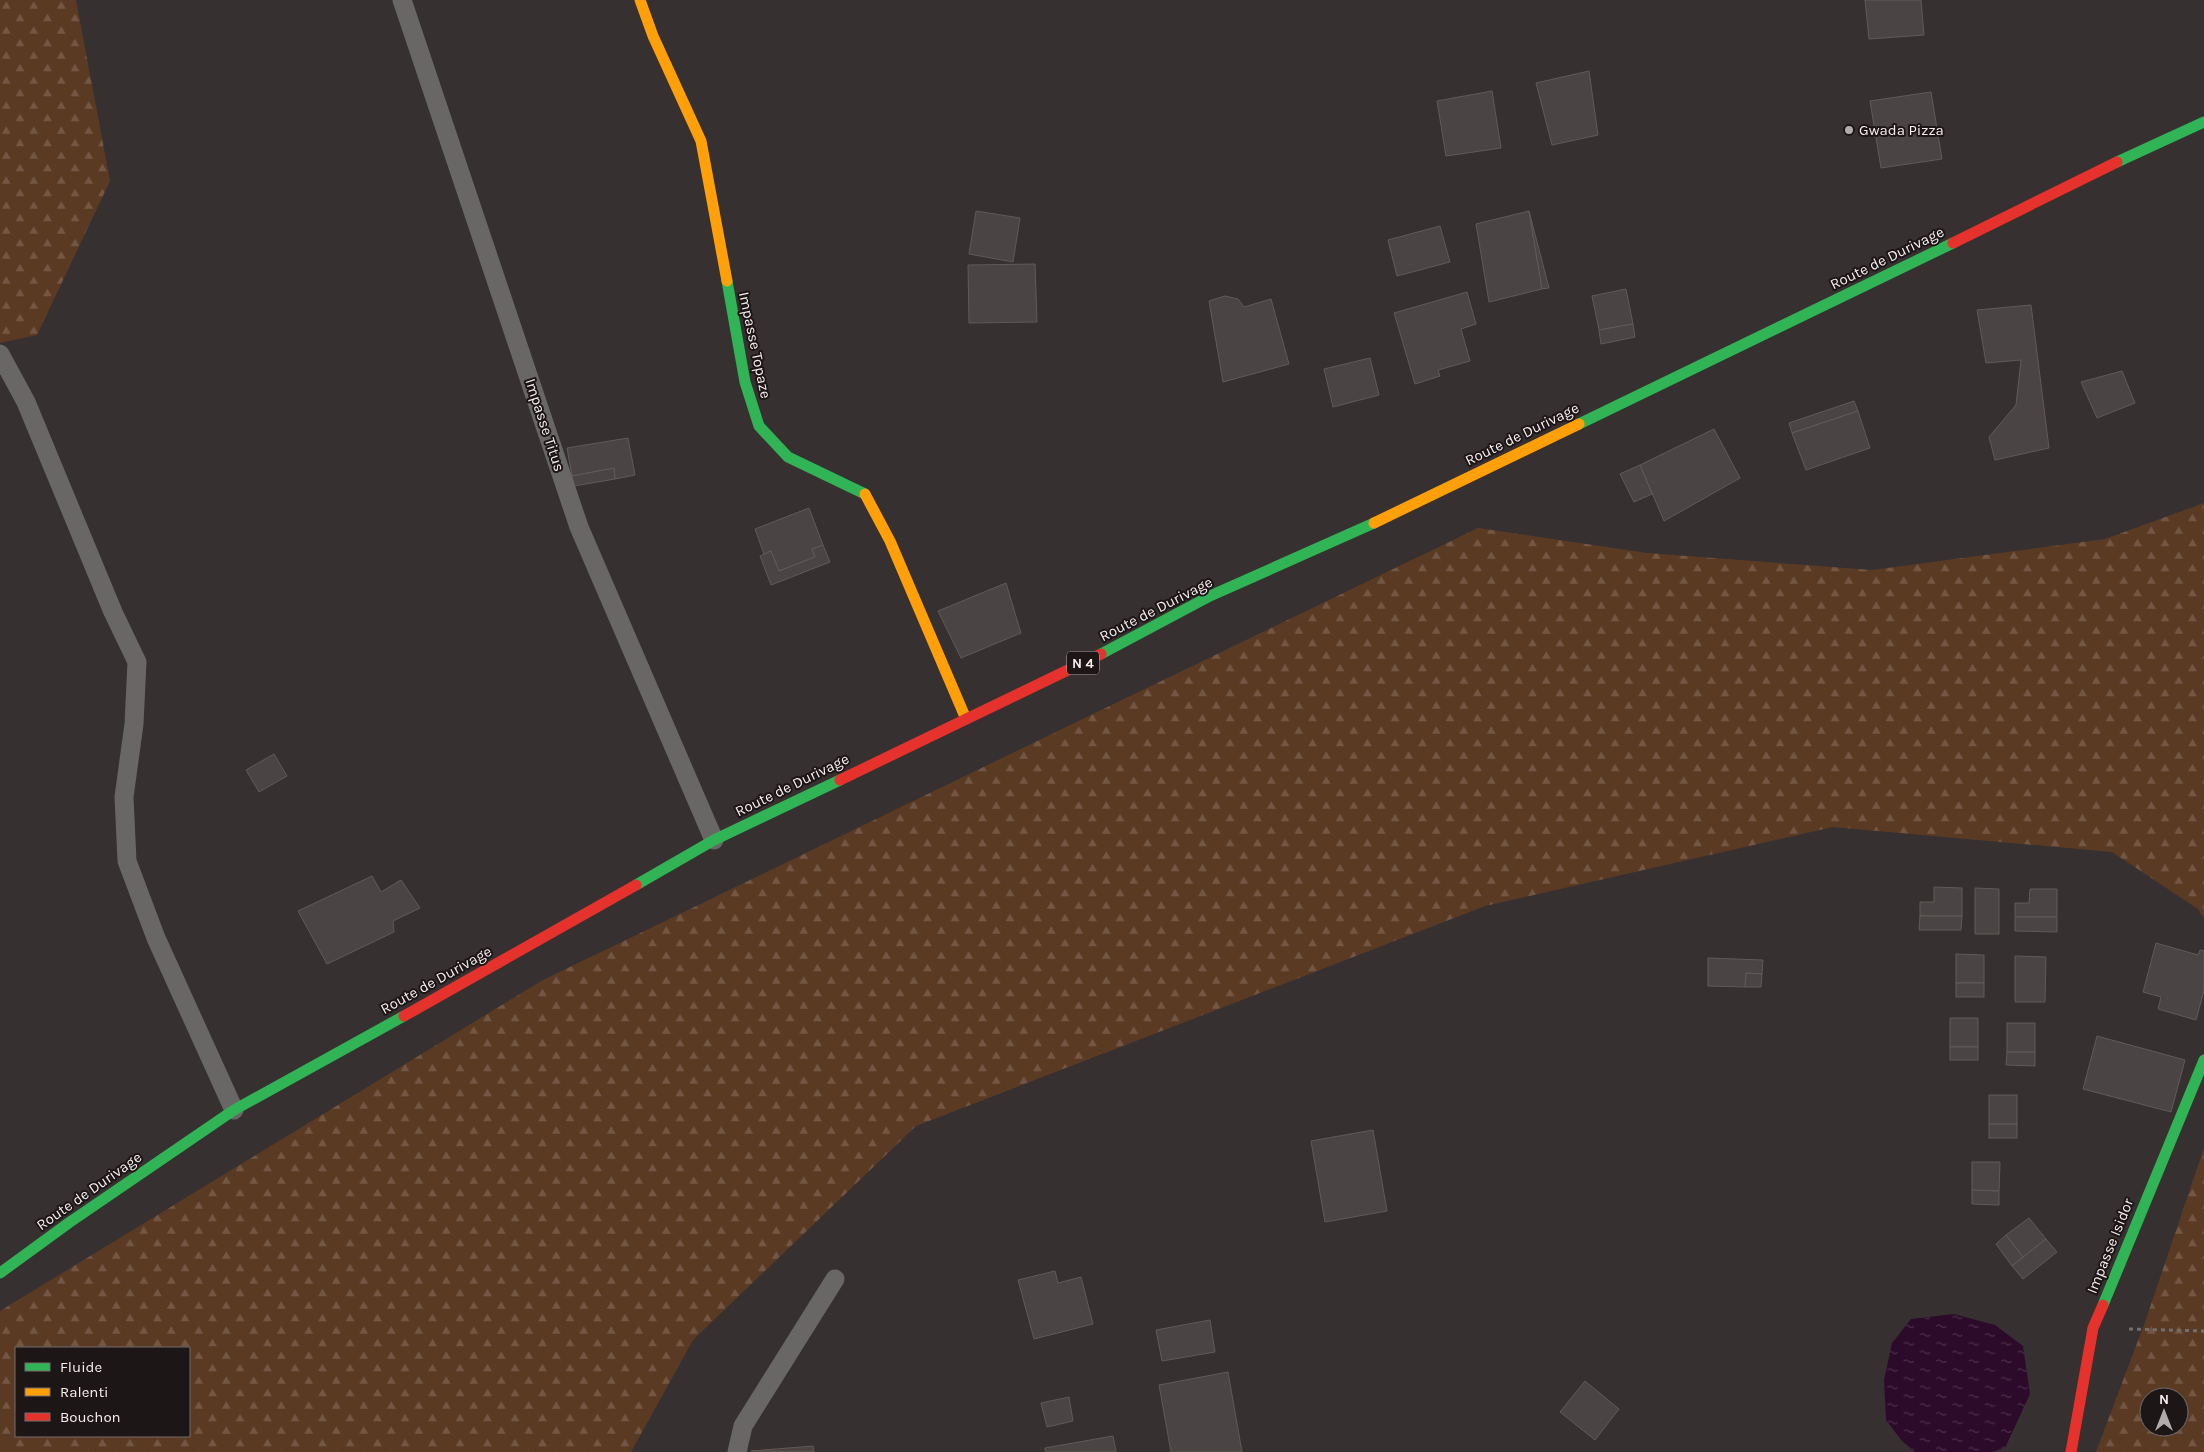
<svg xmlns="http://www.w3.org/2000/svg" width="2204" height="1452" viewBox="0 0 2204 1452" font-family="Karla,sans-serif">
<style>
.forest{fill:url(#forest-firs);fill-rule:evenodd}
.water{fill:url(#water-ripples)}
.building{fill:#4a4444;stroke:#605a59}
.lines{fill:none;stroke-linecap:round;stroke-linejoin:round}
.path{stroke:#726e6e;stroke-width:3;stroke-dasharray:4 4;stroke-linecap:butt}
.lane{stroke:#696666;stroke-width:19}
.fast{stroke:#30b455;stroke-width:11}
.slow{stroke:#ff9f0a;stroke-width:11}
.jam{stroke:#e5322d;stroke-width:11}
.poi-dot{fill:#b3acac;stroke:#1d1617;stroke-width:2}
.labels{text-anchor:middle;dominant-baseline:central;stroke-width:4;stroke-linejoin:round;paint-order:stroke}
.shield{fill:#1d1617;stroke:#b6adae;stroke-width:1}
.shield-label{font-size:14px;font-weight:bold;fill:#f7eeee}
.poi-label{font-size:15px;fill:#f7eeee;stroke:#1d1617;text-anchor:start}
.street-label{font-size:15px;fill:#f7eeee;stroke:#1d1617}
</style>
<defs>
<pattern id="forest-firs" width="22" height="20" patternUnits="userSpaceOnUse" patternTransform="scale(1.25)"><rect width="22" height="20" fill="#5b3a24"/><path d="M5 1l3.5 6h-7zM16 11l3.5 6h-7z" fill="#735744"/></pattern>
<pattern id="water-ripples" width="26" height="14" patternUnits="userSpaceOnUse" patternTransform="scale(1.25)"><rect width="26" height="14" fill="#2c0b2a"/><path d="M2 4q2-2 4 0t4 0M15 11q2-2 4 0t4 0" fill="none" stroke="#4b2f49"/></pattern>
</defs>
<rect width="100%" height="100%" fill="#363030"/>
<g class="forest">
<polygon points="0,0 76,0 110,181 37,335 0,343"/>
<path d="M2204,503V918L2198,909L2112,852L1833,827L1485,906L916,1126L693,1340L631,1452H0V1311L543,980L1478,528L1647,553L1872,570L2105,539ZM189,1348V1436H16V1348Z"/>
<path d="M2204,1148V1452H2096L2145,1322ZM2149,1397H2179V1427H2149Z"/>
</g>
<polygon class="water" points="1954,1314 1995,1325 2023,1346 2030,1394 2005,1448 1992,1452 1915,1452 1902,1441 1886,1420 1884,1380 1892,1343 1911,1319"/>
<g class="building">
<polygon points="1865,0 1921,0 1924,35 1869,39"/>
<polygon points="1589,71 1598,135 1552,145 1536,83"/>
<polygon points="1492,91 1501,148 1446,156 1437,101"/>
<polygon points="1931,92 1942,159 1881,168 1870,101"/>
<polygon points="976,211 1020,218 1013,262 969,254"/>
<polygon points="1529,211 1542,289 1489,302 1476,224"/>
<polygon points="1529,211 1549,288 1542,289"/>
<polygon points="1440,226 1450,262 1397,276 1388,240"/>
<polygon points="1035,264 1037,322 969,323 968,265"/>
<polygon points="1626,289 1633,324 1599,330 1592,296"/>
<polygon points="1467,292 1476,324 1461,329 1470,361 1438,370 1440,376 1415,384 1394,313"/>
<polygon points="1225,296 1238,299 1244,307 1271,299 1289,364 1223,382 1209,301"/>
<polygon points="2031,305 2049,448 1995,460 1989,437 2016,405 2021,360 1986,363 1977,310"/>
<polygon points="1633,324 1635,337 1601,344 1599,330"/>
<polygon points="1370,358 1379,395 1333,407 1324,369"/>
<polygon points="2122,371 2135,403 2097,418 2081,382"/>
<polygon points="1854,401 1858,411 1792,433 1789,423"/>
<polygon points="1858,411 1870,448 1806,470 1792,433"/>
<polygon points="1714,429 1740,478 1664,521 1640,465"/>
<polygon points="628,438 635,475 615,479 614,468 572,476 567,448"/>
<polygon points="1640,465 1652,494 1634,502 1620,474"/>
<polygon points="614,468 615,479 574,486 572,476"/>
<polygon points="809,508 823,545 812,549 815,557 779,571 771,551 764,554 755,529"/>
<polygon points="823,545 830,562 771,585 760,556 771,551 779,571 815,557 812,549"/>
<polygon points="1006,583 1021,633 961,658 938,611"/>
<polygon points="274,754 287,776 259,792 246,770"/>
<polygon points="372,876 381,892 401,880 420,908 393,921 394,932 327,964 298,911"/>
<polygon points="1934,887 1962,888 1962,916 1920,916 1920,902 1934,902"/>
<polygon points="1975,888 1999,889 1999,934 1975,934"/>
<polygon points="2030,889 2057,889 2057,917 2015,917 2015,903 2029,903"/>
<polygon points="1920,916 1962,916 1961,930 1919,930"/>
<polygon points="2015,917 2057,917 2057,932 2015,931"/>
<polygon points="2156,943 2198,955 2200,950 2204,951 2204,990 2196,1020 2158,1009 2161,997 2143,992"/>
<polygon points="1956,954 1984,955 1984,983 1956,983"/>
<polygon points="2015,956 2046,957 2045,1002 2015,1002"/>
<polygon points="1708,958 1763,960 1762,974 1746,973 1745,987 1708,986"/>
<polygon points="1746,973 1762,974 1761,987 1745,987"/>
<rect x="1956" y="983" width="28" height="14"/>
<rect x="1950" y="1018" width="28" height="29"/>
<rect x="2007" y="1023" width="28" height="29"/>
<polygon points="2097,1036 2185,1060 2171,1112 2083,1089"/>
<rect x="1950" y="1047" width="28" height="13"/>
<polygon points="2007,1052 2035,1052 2035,1066 2006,1065"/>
<rect x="1989" y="1095" width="28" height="29"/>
<rect x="1989" y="1124" width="28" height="14"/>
<polygon points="1373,1130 1387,1211 1325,1222 1311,1141"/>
<polygon points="1972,1162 2000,1162 1999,1191 1972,1190"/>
<polygon points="1972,1190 1999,1191 1999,1205 1972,1204"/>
<polygon points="2029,1218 2046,1239 2023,1257 2006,1235"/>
<polygon points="2006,1235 2023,1257 2012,1266 1996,1244"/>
<polygon points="2046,1239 2057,1252 2023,1279 2012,1266"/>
<polygon points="1055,1271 1058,1283 1081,1277 1093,1324 1034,1339 1018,1280"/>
<polygon points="1210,1320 1215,1352 1162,1361 1156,1330"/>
<polygon points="1228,1372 1242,1452 1171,1452 1159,1385"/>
<polygon points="1585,1381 1619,1409 1595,1440 1560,1412"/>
<polygon points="1069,1397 1073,1421 1047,1427 1041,1403"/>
<polygon points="1113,1436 1116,1452 1046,1452 1045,1448"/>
<polygon points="813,1446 814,1452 751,1451"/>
</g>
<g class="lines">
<polyline class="path" points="2129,1329 2204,1331"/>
<g class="lane">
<polyline points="402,0 579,527 714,840"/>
<polyline points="0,354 26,402 113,612 137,662 134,724 124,797 127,861 156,938 234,1110"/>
<polyline points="737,1452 743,1426 835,1279"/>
</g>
<g class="fast">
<polyline points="2117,162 2204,122"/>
<polyline points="727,281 745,382 759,426 788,457 865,494"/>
<polyline points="1579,424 1953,243"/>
<polyline points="1101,654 1210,596 1374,523"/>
<polyline points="636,885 714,840 840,780"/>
<polyline points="0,1273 70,1222 234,1110 404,1016"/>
<polyline points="2103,1305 2204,1060"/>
</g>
<g class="slow">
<polyline points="640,0 653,36 701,141 727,281"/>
<polyline points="865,494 890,541 966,719"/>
<polyline points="1374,523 1579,424"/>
</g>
<g class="jam">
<polyline points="1953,243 2117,162"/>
<polyline points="840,780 1101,654"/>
<polyline points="404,1016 636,885"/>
<polyline points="2071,1452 2093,1328 2103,1305"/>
</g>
</g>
<circle class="poi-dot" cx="1849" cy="130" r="5"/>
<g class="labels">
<rect class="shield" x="1067" y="651.5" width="32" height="23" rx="4"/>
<g class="shield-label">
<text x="1083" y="663">N 4</text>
</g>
<g class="poi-label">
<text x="1859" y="130">Gwada Pizza</text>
</g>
<g class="street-label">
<text transform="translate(1887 258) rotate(-26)">Route de Durivage</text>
<text transform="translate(755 345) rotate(78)">Impasse Topaze</text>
<text transform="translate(545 425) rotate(72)">Impasse Titus</text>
<text transform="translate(1522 434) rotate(-26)">Route de Durivage</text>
<text transform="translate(1156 609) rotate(-27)">Route de Durivage</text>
<text transform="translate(792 785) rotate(-26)">Route de Durivage</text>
<text transform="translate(436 980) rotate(-29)">Route de Durivage</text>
<text transform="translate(89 1191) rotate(-35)">Route de Durivage</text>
<text transform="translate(2110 1246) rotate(-68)">Impasse Isidor</text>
</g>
</g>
<rect x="15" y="1347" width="175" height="90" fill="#1d1617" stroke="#746c6d"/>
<rect x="25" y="1363" width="25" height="8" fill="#30b455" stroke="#746c6d"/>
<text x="60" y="1372" font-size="15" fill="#f7eeee">Fluide</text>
<rect x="25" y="1388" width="25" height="8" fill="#ff9f0a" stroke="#746c6d"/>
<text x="60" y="1397" font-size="15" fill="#f7eeee">Ralenti</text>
<rect x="25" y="1413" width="25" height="8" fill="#e5322d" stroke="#746c6d"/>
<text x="60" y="1422" font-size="15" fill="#f7eeee">Bouchon</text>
<g transform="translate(2164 1412)"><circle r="24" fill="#1d1617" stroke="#746c6d"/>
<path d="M0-4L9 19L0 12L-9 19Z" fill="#b3acac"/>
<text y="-8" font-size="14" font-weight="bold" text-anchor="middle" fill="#f7eeee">N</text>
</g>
</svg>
